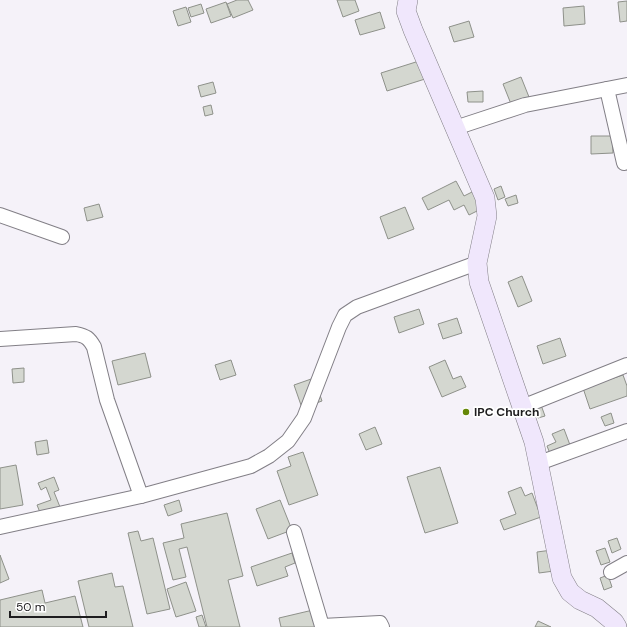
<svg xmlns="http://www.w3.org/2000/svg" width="627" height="627" viewBox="0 0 627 627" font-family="'DM Sans',sans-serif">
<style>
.building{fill:#d4d7d0;stroke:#8e918a}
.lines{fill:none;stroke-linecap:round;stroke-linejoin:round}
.street-casing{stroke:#827f86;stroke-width:16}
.secondary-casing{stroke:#827f86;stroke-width:20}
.street{stroke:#fff;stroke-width:14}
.secondary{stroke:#f0e7fc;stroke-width:19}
.poi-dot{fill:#658707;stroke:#fff;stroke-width:1.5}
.labels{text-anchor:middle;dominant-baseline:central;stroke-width:3.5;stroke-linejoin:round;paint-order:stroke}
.poi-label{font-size:12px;font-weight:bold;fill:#1e1d1f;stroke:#fff;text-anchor:start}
</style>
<rect width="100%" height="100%" fill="#f5f2f9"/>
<g class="building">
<polygon points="237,0 248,0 253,10 233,18 227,4"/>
<polygon points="337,0 355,0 359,11 343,17"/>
<polygon points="627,1 627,21 620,22 618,2"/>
<polygon points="226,2 231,16 211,23 206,9"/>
<polygon points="201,4 204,13 191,17 188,8"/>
<polygon points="584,6 585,24 564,26 563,8"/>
<polygon points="186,7 191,22 178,26 173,11"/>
<polygon points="380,12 385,28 360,35 355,20"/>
<polygon points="469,21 474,37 454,42 449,27"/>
<polygon points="419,61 425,79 387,91 381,73"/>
<polygon points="521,77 529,97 511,104 503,84"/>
<polygon points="213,82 216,93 201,97 198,86"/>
<polygon points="483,91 483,102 468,102 467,92"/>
<polygon points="211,105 213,114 205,116 203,107"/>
<polygon points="591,136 612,136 613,153 591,154"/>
<polygon points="456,181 464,196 474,191 483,208 469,215 464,205 454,210 449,200 428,210 422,198"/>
<polygon points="501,186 505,197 498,200 494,189"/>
<polygon points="516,195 518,203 508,206 505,199"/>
<polygon points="99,204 103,217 87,221 84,208"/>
<polygon points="405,207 414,229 388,239 380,217"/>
<polygon points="522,276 532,301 518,307 508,282"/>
<polygon points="419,309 424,324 399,333 394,317"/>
<polygon points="457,318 462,333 443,339 438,324"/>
<polygon points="560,338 566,356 543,364 537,346"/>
<polygon points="145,353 151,377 118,385 112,361"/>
<polygon points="231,360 236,375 220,380 215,365"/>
<polygon points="445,360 453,379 461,376 466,387 442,397 429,367"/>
<polygon points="24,368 24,382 13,383 12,369"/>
<polygon points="623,375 627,386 627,396 590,409 583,388"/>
<polygon points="314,378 322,401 302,408 294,385"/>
<polygon points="541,405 545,416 538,418 534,407"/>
<polygon points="611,413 614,423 605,426 601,417"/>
<polygon points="375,427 382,444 366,450 359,434"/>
<polygon points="564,429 573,453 553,461 547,446 556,442 552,434"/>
<polygon points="47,440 49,453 37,455 35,442"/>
<polygon points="303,452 318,495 289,505 277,471 291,466 288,457"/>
<polygon points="16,465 23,505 0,509 0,468"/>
<polygon points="440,467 458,523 425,533 407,477"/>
<polygon points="54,477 59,490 54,492 60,507 41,515 37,505 51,500 46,487 41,490 38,483"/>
<polygon points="521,487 525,496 532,493 541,517 504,530 500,520 516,514 508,492"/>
<polygon points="179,500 182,511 168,516 164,505"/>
<polygon points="280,500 292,530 268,539 256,509"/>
<polygon points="227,513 243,576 228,580 240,627 207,627 187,547 179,549 186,577 173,580 163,543 184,538 181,524"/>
<polygon points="138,531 141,541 153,538 170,609 147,614 128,533"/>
<polygon points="617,538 621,549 612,553 608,541"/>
<polygon points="605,548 610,562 601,565 596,551"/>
<polygon points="552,550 554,571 539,573 537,552"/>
<polygon points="292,553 295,563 285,567 288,576 257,586 251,567"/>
<polygon points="0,555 9,579 0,583"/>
<polygon points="112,573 115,587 123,586 133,627 89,627 78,581"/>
<polygon points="608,575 612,587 604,590 600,578"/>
<polygon points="186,582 196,611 176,617 167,589"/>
<polygon points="42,590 45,603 75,596 83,627 0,627 0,600"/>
<polygon points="313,610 316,627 281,627 279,618"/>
<polygon points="202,615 206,627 199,627 196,617"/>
<polygon points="538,621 551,627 535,627"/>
</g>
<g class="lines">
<g class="street-casing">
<g id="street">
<polyline points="607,89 624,163"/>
<polyline points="455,128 525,105 627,85"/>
<polyline points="0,215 62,237"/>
<path d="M0,339L76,334C86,336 89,338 94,347L107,400L141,496"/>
<polyline points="522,407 627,365"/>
<polyline points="539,463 627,431"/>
<polyline points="0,527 141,496 251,466 269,456 288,441 304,418 339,327 345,315 357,307 477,263"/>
<polyline points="294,532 322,626 380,623 382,627"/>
<polyline points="611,572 627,563"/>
</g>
</g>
<g class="secondary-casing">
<polyline id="secondary" points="408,0 406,11 413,30 485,198 487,216 477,263 479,282 534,442 562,578 570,592 580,600 597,608 614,622 617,627"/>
</g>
<use href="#street" class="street"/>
<use href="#secondary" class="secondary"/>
</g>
<circle class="poi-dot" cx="466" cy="412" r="4"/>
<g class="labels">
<g class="poi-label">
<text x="474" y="412">IPC Church</text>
</g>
</g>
<path d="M10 611v6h96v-6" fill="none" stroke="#1e1d1f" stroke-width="2"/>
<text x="16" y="611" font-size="12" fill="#1e1d1f" stroke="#ffffff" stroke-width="3" paint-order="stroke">50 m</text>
</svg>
